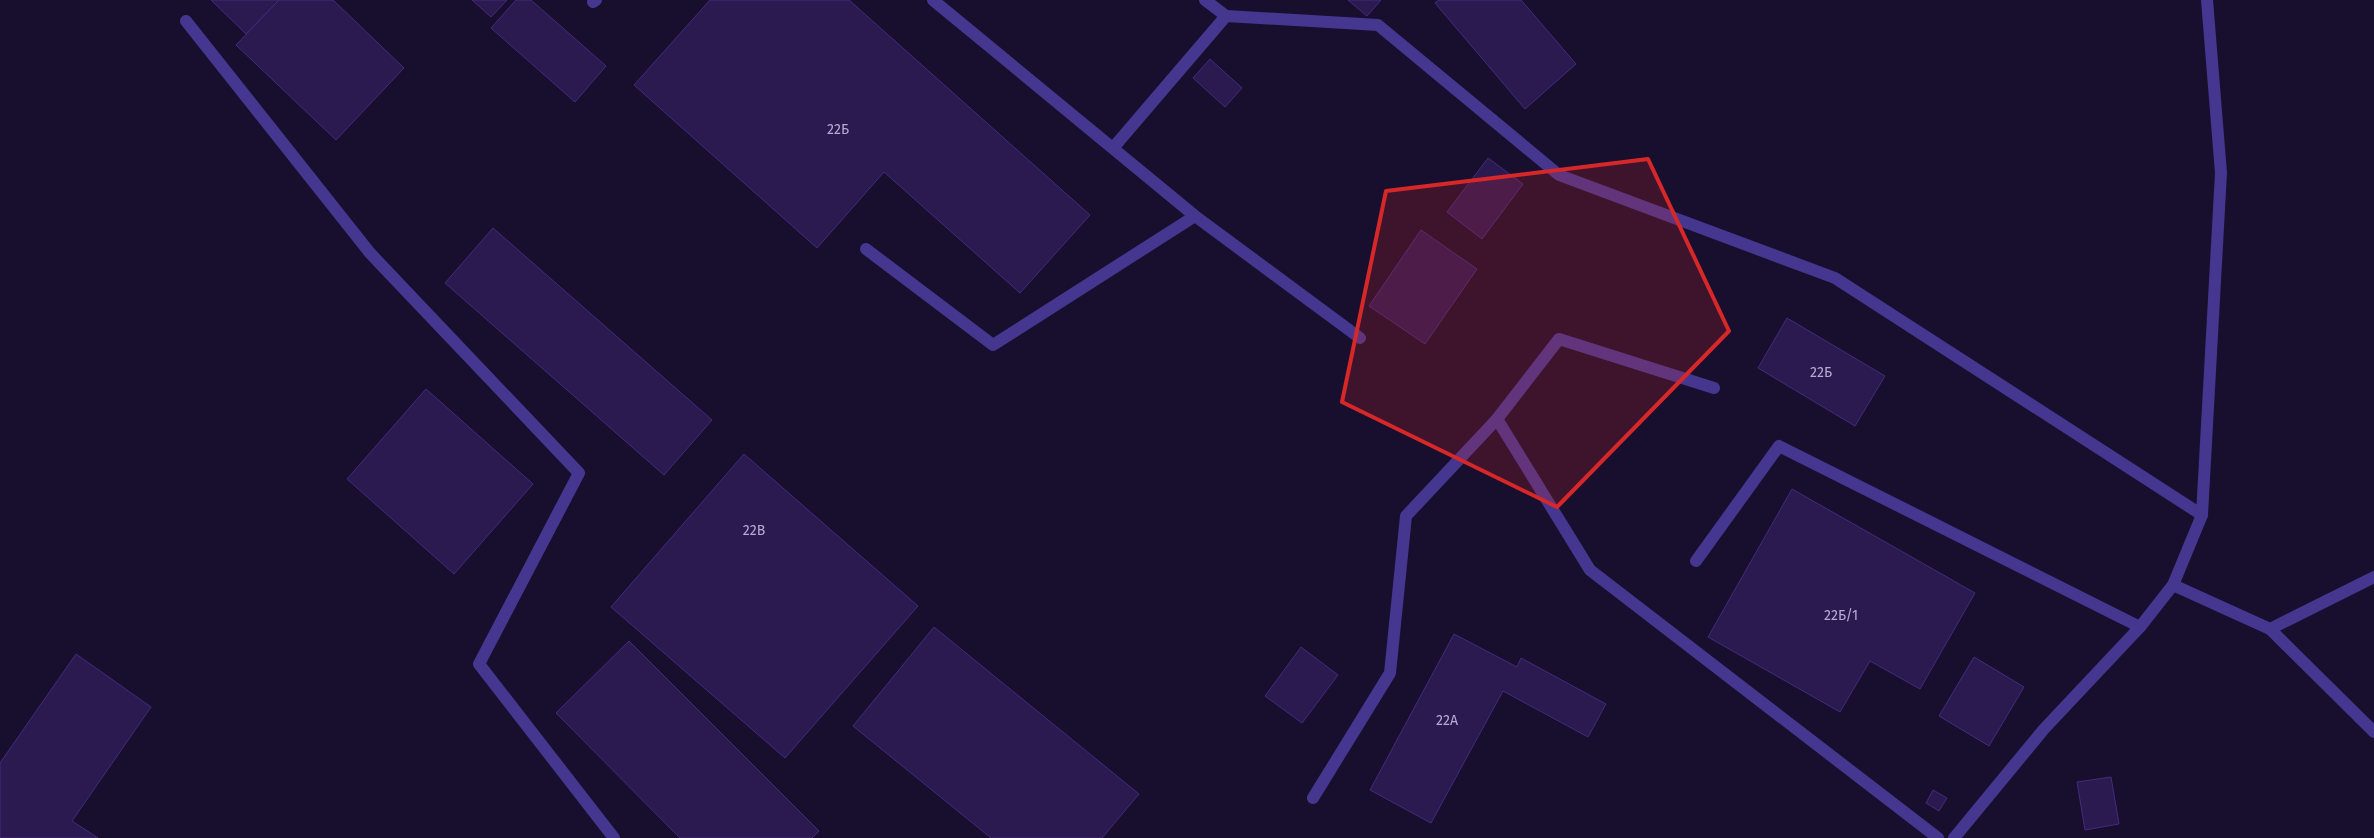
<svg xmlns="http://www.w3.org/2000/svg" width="2374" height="838" viewBox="0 0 2374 838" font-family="'Fira Sans',sans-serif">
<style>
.building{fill:#2b1a50;stroke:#452a7e}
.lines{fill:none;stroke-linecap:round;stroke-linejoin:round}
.minor{stroke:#453790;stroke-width:12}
.marked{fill:#d62828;fill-opacity:0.2;stroke:#d62828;stroke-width:4;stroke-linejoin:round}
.labels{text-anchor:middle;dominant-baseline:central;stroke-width:4;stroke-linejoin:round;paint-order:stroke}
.number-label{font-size:14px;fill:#b6acd3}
</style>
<rect width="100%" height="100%" fill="#180f2e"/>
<g class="building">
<polygon points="211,0 279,0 246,34"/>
<polygon points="279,0 333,0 404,68 336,140 236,45"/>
<polygon points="472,0 507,0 491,17"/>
<polygon points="516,0 531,0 606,66 575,102 491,28"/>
<polygon points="710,0 849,0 1090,215 1020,293 884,172 817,248 634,85"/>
<polygon points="1348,0 1381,0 1367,16"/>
<polygon points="1439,0 1521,0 1576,64 1525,109 1435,3"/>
<polygon points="1210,59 1242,88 1225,107 1193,78"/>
<polygon points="1488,158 1523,184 1482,239 1447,212"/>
<polygon points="493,228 712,420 664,475 445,283"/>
<polygon points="1421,230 1477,269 1425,344 1369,306"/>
<polygon points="1787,318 1885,376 1855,426 1758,368"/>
<polygon points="426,389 533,484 454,574 347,479"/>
<polygon points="744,454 918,606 785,758 611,607"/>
<polygon points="1792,489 1975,593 1920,689 1870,661 1840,712 1708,637"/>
<polygon points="934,627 1139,794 1102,838 991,838 853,726"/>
<polygon points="1454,634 1517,667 1521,658 1606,704 1588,737 1503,691 1431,823 1370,790"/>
<polygon points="629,641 819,831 812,838 680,838 556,713"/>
<polygon points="1301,647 1338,675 1302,723 1265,696"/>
<polygon points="76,654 151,707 72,821 98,838 0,838 0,763"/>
<polygon points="1974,657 2024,687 1989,746 1939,716"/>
<polygon points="2111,777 2119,824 2085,830 2077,782"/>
<polygon points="1933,790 1947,798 1939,811 1926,803"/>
</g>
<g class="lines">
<g class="minor">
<polyline points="933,0 1195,216 1360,338"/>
<polyline points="1205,0 1226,16 1378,25 1559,175 1835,278 2202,515"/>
<polyline points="593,2 596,0"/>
<polyline points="186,21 370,253 579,473 479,664 614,838"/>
<polyline points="1113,148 1226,16"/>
<polyline points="866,249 993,345 1195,216"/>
<polyline points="1714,388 1559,339 1497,419 1590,570 1938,838"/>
<polyline points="1696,561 1779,446 2140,627"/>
<polyline points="2173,585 2270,629 2374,732"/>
<polyline points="2270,629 2374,577"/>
<polyline points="1313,798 1390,673 1406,516 1497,419"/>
<polyline points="1954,838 2044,729 2140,627 2173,585 2202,515 2221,173 2207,0"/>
</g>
</g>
<path class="marked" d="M1648,159L1729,331L1557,507L1342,402L1386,191Z"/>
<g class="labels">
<g class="number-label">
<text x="838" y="129">22Б</text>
<text x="1821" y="372">22Б</text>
<text x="754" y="530">22В</text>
<text x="1841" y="615">22Б/1</text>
<text x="1447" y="720">22А</text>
</g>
</g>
</svg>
